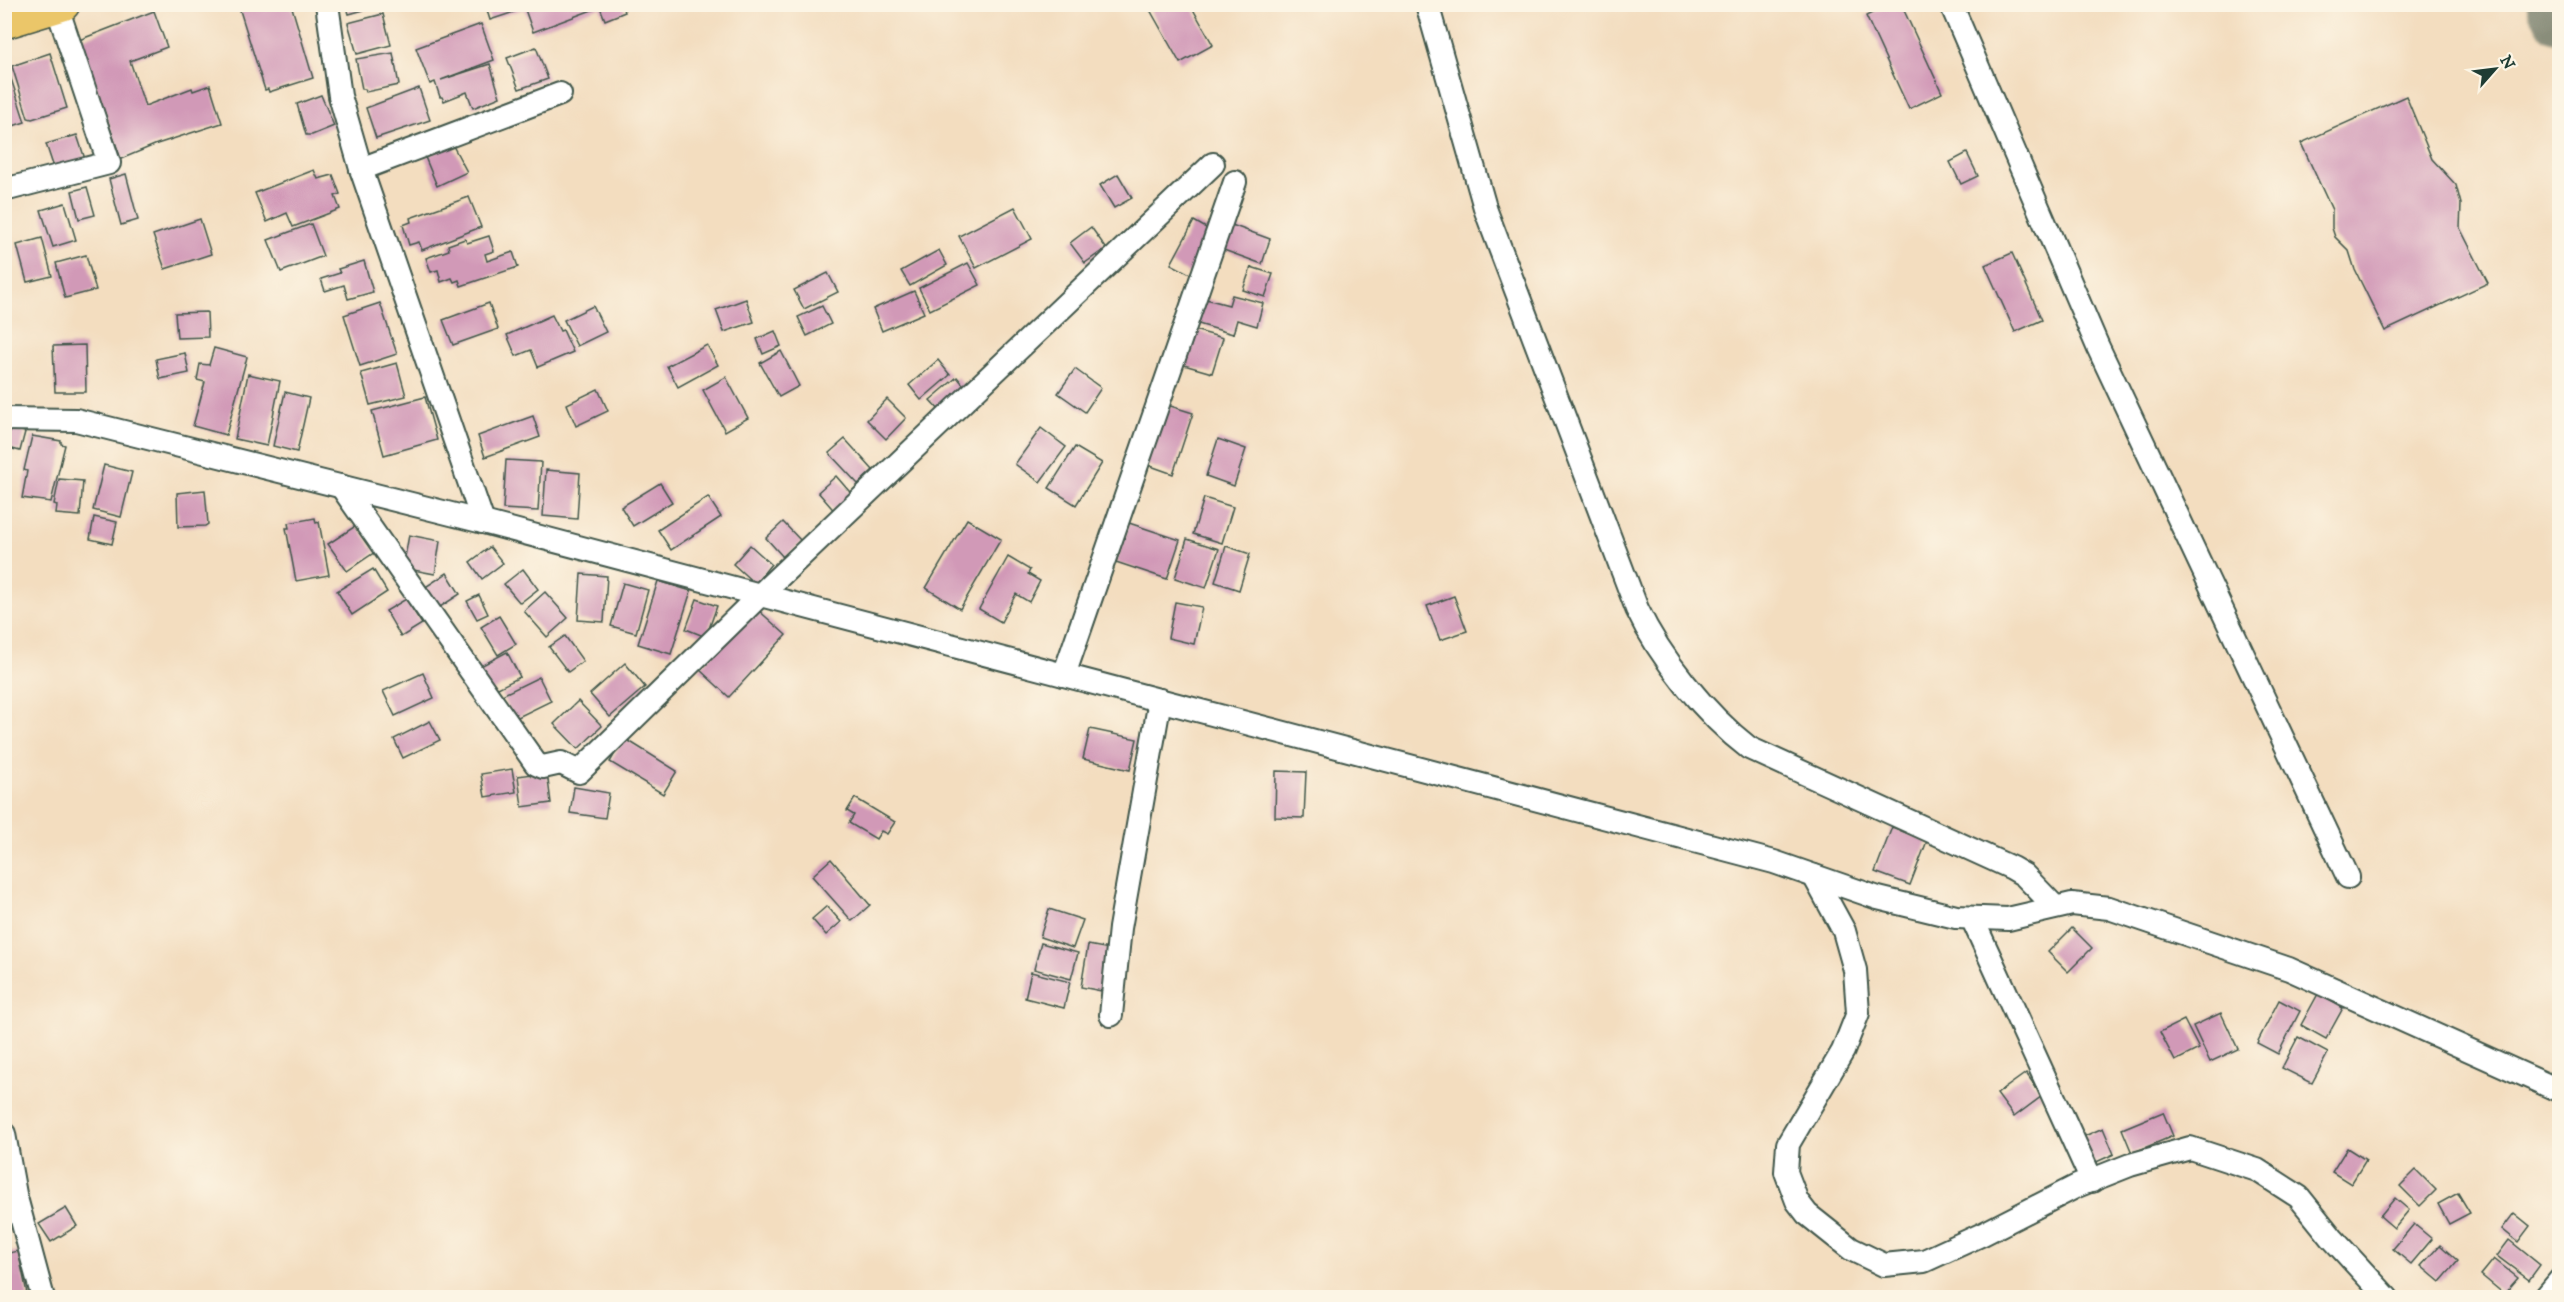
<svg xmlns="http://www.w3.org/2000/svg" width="2564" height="1302" viewBox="0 0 2564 1302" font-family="'IM FELL DW Pica',serif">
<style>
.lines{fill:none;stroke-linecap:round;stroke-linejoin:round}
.taxiway{stroke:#898d7a;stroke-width:57}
.building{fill:#d199b7}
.minor-casing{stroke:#3f5549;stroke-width:26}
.highway-casing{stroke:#3f5549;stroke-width:36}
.minor{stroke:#fff;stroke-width:22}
.highway{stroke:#ebc669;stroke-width:33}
</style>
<rect width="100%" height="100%" fill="#fcf5e5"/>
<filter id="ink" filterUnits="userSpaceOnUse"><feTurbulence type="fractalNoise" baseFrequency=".0167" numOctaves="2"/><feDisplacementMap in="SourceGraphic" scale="12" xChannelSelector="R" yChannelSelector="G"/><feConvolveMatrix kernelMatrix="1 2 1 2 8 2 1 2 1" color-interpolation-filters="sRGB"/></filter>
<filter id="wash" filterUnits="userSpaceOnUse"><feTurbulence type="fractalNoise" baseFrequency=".008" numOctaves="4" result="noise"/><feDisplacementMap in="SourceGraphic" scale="24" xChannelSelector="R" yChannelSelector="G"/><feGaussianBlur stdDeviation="1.35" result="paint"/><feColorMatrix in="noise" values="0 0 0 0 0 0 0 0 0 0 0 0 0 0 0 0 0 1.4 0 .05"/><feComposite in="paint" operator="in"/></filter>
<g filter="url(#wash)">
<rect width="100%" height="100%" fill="#f3ddbf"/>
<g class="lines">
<polyline class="taxiway" points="2555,4 2560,15"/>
</g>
<g id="blocks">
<g class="building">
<polygon points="238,4 291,4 313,78 269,92 268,89 265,90"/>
<polygon points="346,4 382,4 382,5 349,14"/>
<polygon points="485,4 522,4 523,9 490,20"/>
<polygon points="523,4 622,4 625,12 605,20 600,7 533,32"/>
<polygon points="1155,4 1190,4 1213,45 1180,63 1149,8"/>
<polygon points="1890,4 1901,4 1942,93 1909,109 1866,16"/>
<polygon points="154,11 167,47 130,61 145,106 192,88 193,91 210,85 222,123 157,144 121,159 79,40"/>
<polygon points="383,14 391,45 357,54 348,23"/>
<polygon points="481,24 494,60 441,80 490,64 500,97 473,108 467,92 444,101 442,97 440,97 435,82 430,84 416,48"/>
<polygon points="536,47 548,79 519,89 507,58"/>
<polygon points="50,53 67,108 32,119 28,118 12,66"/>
<polygon points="393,53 399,85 366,92 365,89 362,89 356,59"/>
<polygon points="4,57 25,122 4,129"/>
<polygon points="419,88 430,120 376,138 366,108"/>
<polygon points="321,95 334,126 312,135 306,135 297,104"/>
<polygon points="2406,96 2432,159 2456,185 2461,204 2460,228 2488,283 2385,331 2355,270 2349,251 2335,237 2332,228 2332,210 2301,143"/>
<polygon points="77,135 85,159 54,168 46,144"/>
<polygon points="452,144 467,172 437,186 425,157"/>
<polygon points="1967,153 1978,176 1961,184 1950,162"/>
<polygon points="314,170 318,179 333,175 340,194 335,196 340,209 293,227 287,213 267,222 255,193"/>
<polygon points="126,174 138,220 121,225 109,179"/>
<polygon points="1118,174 1132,198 1114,208 1100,185"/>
<polygon points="87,187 95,215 79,219 72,191"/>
<polygon points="469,197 481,227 422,250 419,242 409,245 403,225 411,222 410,218"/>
<polygon points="65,203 76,240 53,247 41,210"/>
<polygon points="1015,207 1032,239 976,268 959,236"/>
<polygon points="200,219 211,254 165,269 153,235"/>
<polygon points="1194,221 1213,232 1190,274 1171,264"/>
<polygon points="311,224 323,256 281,272 268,240"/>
<polygon points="1229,224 1270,239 1262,264 1221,249"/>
<polygon points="1091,227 1106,248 1085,263 1070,243"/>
<polygon points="489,236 494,251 485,254 487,261 513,252 518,267 461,286 459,280 454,282 452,278 441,282 438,270 431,272 426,258 449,250 448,245 465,239 467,243"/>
<polygon points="42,238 52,276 27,282 17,245"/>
<polygon points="939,250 947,265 910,286 901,271"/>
<polygon points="2012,253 2042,320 2015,332 1985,265"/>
<polygon points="86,255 96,290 65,298 56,263"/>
<polygon points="364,261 373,292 348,299 344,285 325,291 321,279 340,273 338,269"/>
<polygon points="968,263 980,285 930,310 919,288"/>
<polygon points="1251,267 1273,274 1265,297 1243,290"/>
<polygon points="828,273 838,292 804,309 794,290"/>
<polygon points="914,291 924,313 882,331 873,309"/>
<polygon points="1232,295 1263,303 1257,326 1237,320 1233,334 1195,323 1202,298 1229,305"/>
<polygon points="746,299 754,322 724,332 716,310"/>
<polygon points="380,303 397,354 360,366 344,315"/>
<polygon points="489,303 498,329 453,345 443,320"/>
<polygon points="593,306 606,332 577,346 564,320"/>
<polygon points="822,306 831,324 807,336 798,317"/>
<polygon points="207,312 208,337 177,338 175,313"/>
<polygon points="552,315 560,331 563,330 573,352 538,367 531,350 516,356 507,335"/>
<polygon points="1194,330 1223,338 1212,373 1184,365"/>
<polygon points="775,331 781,346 763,354 757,339"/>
<polygon points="85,345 86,392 55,392 53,346"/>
<polygon points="707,345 718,365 678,387 667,366"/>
<polygon points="214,348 247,357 226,435 193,426 205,382 197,380 200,364 209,365"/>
<polygon points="781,351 799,386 779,397 760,363"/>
<polygon points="185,353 189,373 160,379 156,359"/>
<polygon points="938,360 950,375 921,400 909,385"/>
<polygon points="397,363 406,396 370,405 361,373"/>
<polygon points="1075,369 1101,388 1085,412 1058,393"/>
<polygon points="248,374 280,381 267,446 235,439"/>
<polygon points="726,377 748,418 725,431 703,390"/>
<polygon points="957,377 967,389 941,412 930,400"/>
<polygon points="598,389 608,411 576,426 567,404"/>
<polygon points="285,392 309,398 297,452 273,446"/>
<polygon points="425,397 437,440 384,455 372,411"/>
<polygon points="887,399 906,418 886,439 867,420"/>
<polygon points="1164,404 1193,413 1173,474 1145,464"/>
<polygon points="533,416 540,437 485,457 478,436"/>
<polygon points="1041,428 1066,447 1040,482 1015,464"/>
<polygon points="10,429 25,432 20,451 5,447"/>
<polygon points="32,436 61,441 61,444 65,445 51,502 22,498 27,471 24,470"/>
<polygon points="845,439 873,470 858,484 829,453"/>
<polygon points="1218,439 1246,449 1234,486 1206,476"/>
<polygon points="1075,447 1102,463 1076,505 1049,488"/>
<polygon points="506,460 541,462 538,511 503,509"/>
<polygon points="104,465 132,472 121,517 93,510"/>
<polygon points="546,470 580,473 577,519 543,516"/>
<polygon points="836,476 855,498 837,514 818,492"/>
<polygon points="59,479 83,481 80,516 56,514 57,505 54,504"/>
<polygon points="660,483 672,502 633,526 621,507"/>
<polygon points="205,490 208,524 205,526 178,527 177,493"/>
<polygon points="708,497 721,517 671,550 658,530"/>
<polygon points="1204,498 1233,507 1222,543 1193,534"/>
<polygon points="94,517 117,522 112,544 90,539"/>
<polygon points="315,518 316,523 319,522 329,575 296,581 286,528 289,528 288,523"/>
<polygon points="967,519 1001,539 960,609 926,588"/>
<polygon points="783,522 802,542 784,558 766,538"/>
<polygon points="1129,523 1180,540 1167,579 1116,562"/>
<polygon points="357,525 375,552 347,571 328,544"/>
<polygon points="409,535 440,541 435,574 403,568"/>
<polygon points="1187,539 1219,549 1206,588 1175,578"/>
<polygon points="750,545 771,564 755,584 733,564"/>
<polygon points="1226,546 1250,554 1239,590 1215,582"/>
<polygon points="490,547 503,563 482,579 470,562"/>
<polygon points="1008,557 1030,570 1028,574 1040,581 1029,602 1016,594 1001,622 979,609"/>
<polygon points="373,569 387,592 352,615 337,591"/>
<polygon points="523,569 538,589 520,603 504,584"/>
<polygon points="447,573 460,594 437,609 424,588"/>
<polygon points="581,574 607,576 604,622 578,620"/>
<polygon points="658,581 691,591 671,654 638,644"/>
<polygon points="623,583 648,590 636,633 611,626"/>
<polygon points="545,592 568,618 547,637 524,611"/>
<polygon points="479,595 488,614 477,619 467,601"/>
<polygon points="1454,596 1467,631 1440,640 1427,606"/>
<polygon points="406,599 422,624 401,637 386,611"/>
<polygon points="697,599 717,606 706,637 686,629"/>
<polygon points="1175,602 1202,607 1194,644 1168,638"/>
<polygon points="756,608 786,635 729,697 699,669"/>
<polygon points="499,616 516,644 498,655 481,627"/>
<polygon points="565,636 583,661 568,672 549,647"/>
<polygon points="507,652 520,677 488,693 475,669"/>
<polygon points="625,663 645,687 610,717 590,694"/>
<polygon points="423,673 434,698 395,716 383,691"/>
<polygon points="539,677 551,701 514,719 502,695"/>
<polygon points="578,701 602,726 578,749 554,724"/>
<polygon points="430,721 440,740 403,758 394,739"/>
<polygon points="1090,729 1137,739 1130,770 1083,759"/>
<polygon points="624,738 677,771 663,794 610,762"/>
<polygon points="512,769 516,792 485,797 481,774"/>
<polygon points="1276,771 1306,772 1304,818 1275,817"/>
<polygon points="547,772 551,803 522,807 518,776"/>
<polygon points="574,787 609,793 605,818 570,813"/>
<polygon points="855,798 895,822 887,834 881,831 876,839 849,823 854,815 847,811"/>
<polygon points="1892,827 1927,841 1910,885 1875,872"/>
<polygon points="831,859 870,905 852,921 812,876"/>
<polygon points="827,906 841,922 826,935 812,919"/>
<polygon points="1049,909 1083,920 1073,948 1040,937"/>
<polygon points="2072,928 2092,948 2068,972 2048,952"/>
<polygon points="1041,943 1078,953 1071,979 1034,969"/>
<polygon points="1088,945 1115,950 1107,992 1081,987"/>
<polygon points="1031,972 1070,982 1064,1008 1025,998"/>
<polygon points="2318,994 2343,1008 2326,1039 2301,1025"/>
<polygon points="2279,1000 2300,1011 2278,1054 2257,1043"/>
<polygon points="2221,1013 2238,1049 2210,1062 2193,1026"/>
<polygon points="2184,1020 2199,1049 2175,1061 2160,1032"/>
<polygon points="2298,1037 2328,1053 2312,1083 2282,1068"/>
<polygon points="2026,1073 2042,1096 2014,1117 1997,1094"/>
<polygon points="2163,1112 2173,1136 2132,1153 2122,1129"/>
<polygon points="2103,1128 2114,1154 2092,1164 2080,1138"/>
<polygon points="2347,1148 2366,1160 2351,1184 2332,1172"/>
<polygon points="2416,1170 2436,1190 2420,1206 2400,1186"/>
<polygon points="2458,1193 2470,1213 2449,1224 2438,1204"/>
<polygon points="5,1195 11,1221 5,1223"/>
<polygon points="2395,1198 2409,1210 2394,1228 2380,1216"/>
<polygon points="66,1208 77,1226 51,1242 39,1224"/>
<polygon points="2514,1213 2530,1226 2518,1242 2502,1229"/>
<polygon points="2414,1224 2432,1239 2411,1264 2393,1249"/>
<polygon points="2509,1240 2540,1265 2529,1280 2497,1256"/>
<polygon points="2440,1245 2458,1261 2440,1282 2421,1266"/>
<polygon points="18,1251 28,1298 5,1298 5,1254"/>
<polygon points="2494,1259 2518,1278 2504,1294 2481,1275"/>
</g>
</g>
</g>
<g filter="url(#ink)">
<use href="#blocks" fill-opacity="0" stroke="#3f5549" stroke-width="1.5"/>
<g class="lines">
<g class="minor-casing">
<g id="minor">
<polyline points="327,4 340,96 361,169 483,522"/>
<path d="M1427,4L1486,211L1637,609C1660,658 1706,715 1749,748L2012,868L2024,875L2055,907"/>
<polyline points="1951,4 2098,347 2348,877"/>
<polyline points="361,169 560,94"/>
<polyline points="4,190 109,163 56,4"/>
<polyline points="4,419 76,420 483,522 1774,862 1878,898 1956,917 2008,919 2072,904 2109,908 2289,969 2560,1091"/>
<polyline points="341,486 536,764 543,767 561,763 579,772 760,595 1213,164"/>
<polyline points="1064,675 1235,182"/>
<polyline points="1814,876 1844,931 1855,970 1858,1013 1843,1051 1788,1144 1786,1172 1797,1201 1807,1214 1851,1249 1884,1265 1924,1261 1983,1234 2077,1186 2130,1165 2190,1148 2257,1170 2299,1197 2332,1238 2387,1298"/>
<polyline points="1972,918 2092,1181"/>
<polyline points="1111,1015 1120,928 1160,700"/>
<polyline points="4,1134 15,1194 43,1298"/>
<polyline points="2545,1298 2560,1280"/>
</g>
</g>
<g class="highway-casing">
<polyline id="highway" points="4,22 63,4"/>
</g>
<use href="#minor" class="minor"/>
<use href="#highway" class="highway"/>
</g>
</g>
<rect width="2564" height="1302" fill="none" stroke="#fcf5e5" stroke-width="24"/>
<g transform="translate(2495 69) rotate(62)" stroke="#fcf5e5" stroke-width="4.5" paint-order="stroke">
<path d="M0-4.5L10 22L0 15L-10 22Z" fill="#1f3d34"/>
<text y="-9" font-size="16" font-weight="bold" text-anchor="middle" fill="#1f3d34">N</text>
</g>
</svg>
